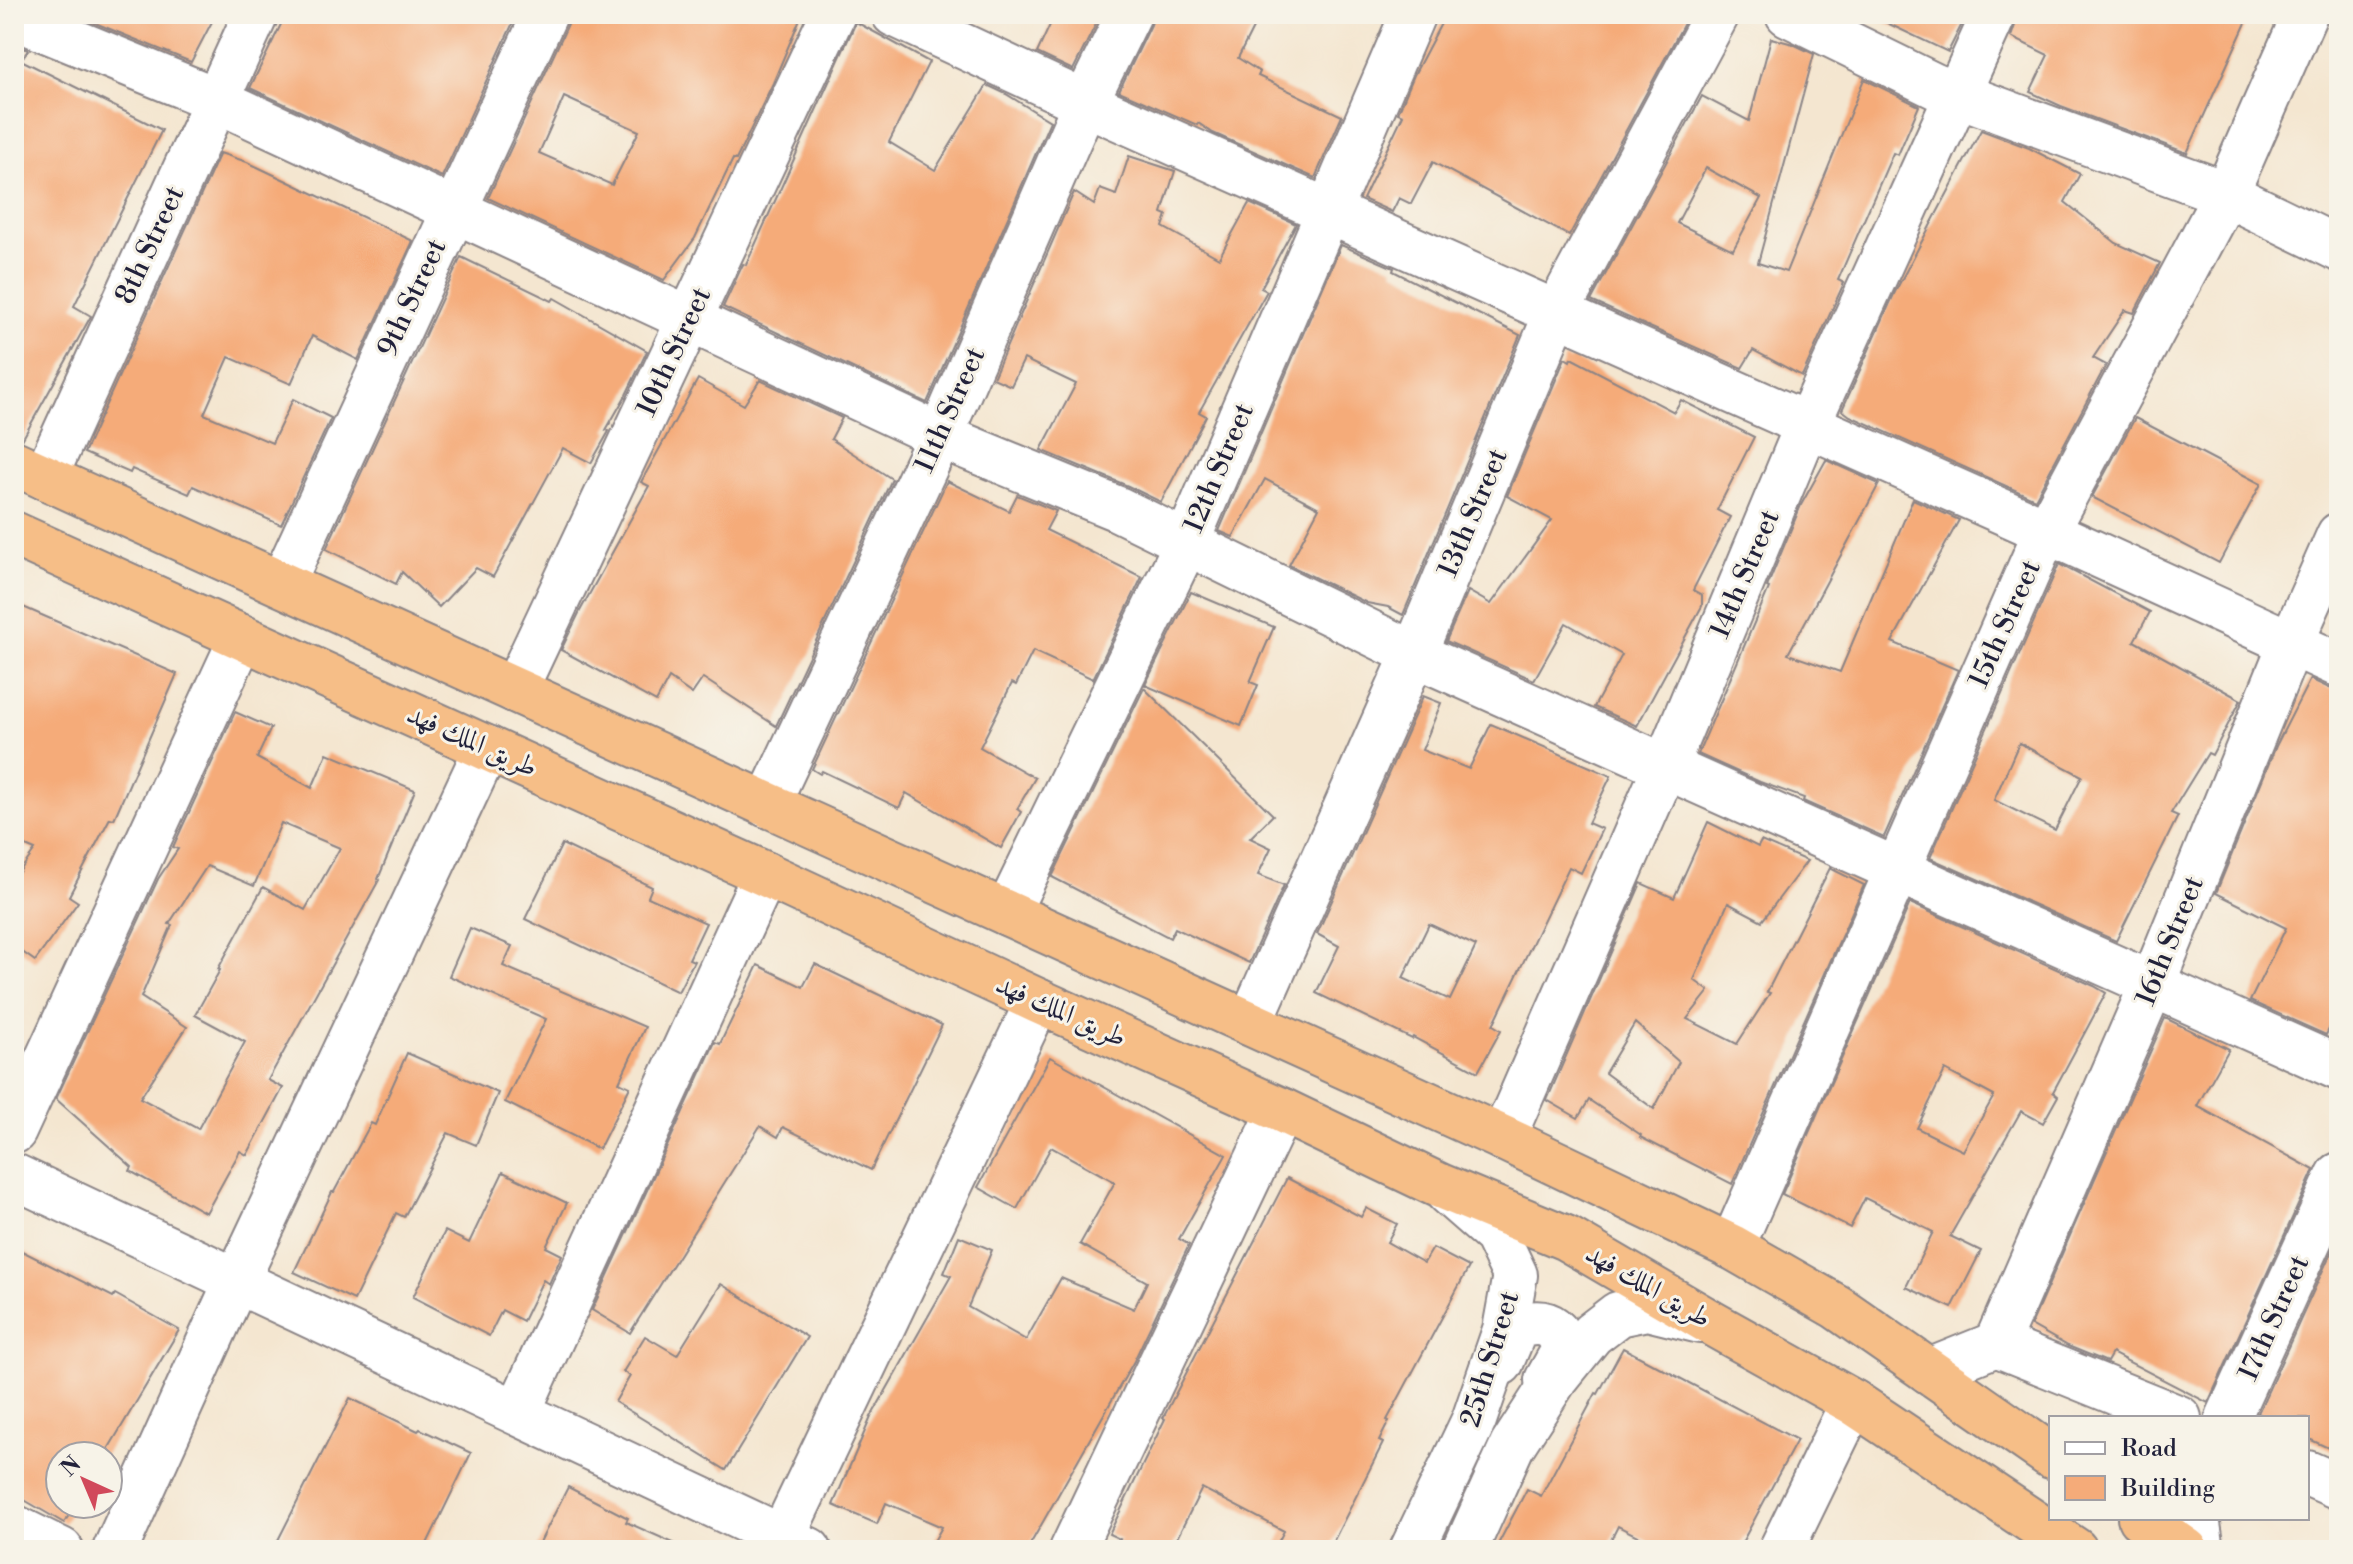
<svg xmlns="http://www.w3.org/2000/svg" width="2353" height="1564" viewBox="0 0 2353 1564" font-family="'Libre Bodoni',Amiri,serif">
<style>
.building{fill:#f5ab79;fill-rule:evenodd}
.lines{fill:none;stroke-linecap:round;stroke-linejoin:round}
.minor-casing{stroke:#8b8486;stroke-width:48}
.highway-casing{stroke:#8b8486;stroke-width:48}
.minor{stroke:#fff;stroke-width:44}
.highway{stroke:#f6be87;stroke-width:44}
.labels{text-anchor:middle;dominant-baseline:central;stroke-width:6;stroke-linejoin:round;paint-order:stroke}
.street-label{font-size:28px;fill:#22223b;stroke:#f7f3e8}
</style>
<rect width="100%" height="100%" fill="#f7f3e8"/>
<filter id="ink" filterUnits="userSpaceOnUse"><feTurbulence type="fractalNoise" baseFrequency=".0125" numOctaves="2"/><feDisplacementMap in="SourceGraphic" scale="16" xChannelSelector="R" yChannelSelector="G"/><feConvolveMatrix kernelMatrix="1 2 1 2 8 2 1 2 1" color-interpolation-filters="sRGB"/></filter>
<filter id="wash" filterUnits="userSpaceOnUse"><feTurbulence type="fractalNoise" baseFrequency=".006" numOctaves="4" result="noise"/><feDisplacementMap in="SourceGraphic" scale="32" xChannelSelector="R" yChannelSelector="G"/><feGaussianBlur stdDeviation="1.8" result="paint"/><feColorMatrix in="noise" values="0 0 0 0 0 0 0 0 0 0 0 0 0 0 0 0 0 1.4 0 .05"/><feComposite in="paint" operator="in"/></filter>
<g filter="url(#wash)">
<rect width="100%" height="100%" fill="#f4e6d0"/>
<g id="blocks">
<g class="building">
<polygon points="73,14 216,14 191,62"/>
<polygon points="286,14 517,14 442,177 250,88"/>
<path d="M570,14H802L773,83L736,160L733,159L695,238L664,280L488,198L568,24ZM564,97L639,131L612,185L539,153Z"/>
<polygon points="1055,14 1101,14 1073,70 1037,53"/>
<polygon points="1154,14 1260,14 1238,58 1260,72 1258,76 1342,116 1315,178 1213,133 1198,123 1197,125 1119,91 1151,25"/>
<polygon points="1446,14 1689,14 1569,236 1433,162 1411,204 1399,198 1392,212 1363,199 1403,115 1398,113 1414,75"/>
<polygon points="1868,14 1967,14 1948,52"/>
<polygon points="2019,14 2250,14 2187,153 2061,106 2030,92 2048,55 2011,37"/>
<polygon points="856,22 929,62 889,142 935,170 987,85 1006,94 1050,121 927,403 723,307 743,264 746,265"/>
<path d="M1771,38L1793,44L1814,54L1758,263L1786,272L1864,79L1919,106L1898,155L1893,153L1838,280L1844,283L1802,376L1753,350L1742,368L1591,301L1702,96L1749,121ZM1706,168L1761,198L1733,250L1677,223Z"/>
<polygon points="14,44 28,50 21,60 162,130 74,306 91,316 22,440 14,438"/>
<polygon points="1981,130 2029,148 2080,174 2065,202 2116,243 2160,263 2134,313 2125,310 2093,358 2106,365 2035,499 1850,416 1842,410 1895,292"/>
<polygon points="220,153 247,162 413,241 358,360 312,336 291,384 229,357 204,414 272,443 293,399 331,418 281,525 193,486 189,494 132,469 130,473 84,453"/>
<polygon points="1129,156 1175,171 1162,213 1167,215 1163,227 1219,258 1249,203 1296,224 1261,288 1267,291 1199,412 1206,416 1161,502 1128,486 1041,450 1076,384 1024,359 1011,386 993,378 1074,192 1094,205 1100,189 1116,195"/>
<polygon points="1341,245 1394,268 1393,271 1520,335 1403,615 1388,607 1367,603 1289,565 1319,508 1265,479 1233,537 1219,531"/>
<polygon points="461,257 552,301 554,298 647,351 626,395 606,430 609,431 608,433 591,463 563,448 493,577 476,568 439,607 402,572 396,584 326,549"/>
<polygon points="1565,358 1570,361 1571,358 1674,412 1681,400 1754,437 1717,510 1730,517 1693,590 1702,595 1702,606 1637,726 1594,707 1622,655 1566,623 1534,680 1446,641 1468,591 1491,604 1552,520 1507,496"/>
<polygon points="698,379 744,405 760,380 842,418 831,439 892,479 776,726 703,678 692,694 669,678 656,702 561,650 580,611 649,486 641,482"/>
<polygon points="2135,418 2261,484 2219,563 2092,497"/>
<polygon points="1826,460 1879,484 1788,654 1840,672 1913,499 1959,520 1892,642 1958,670 1884,837 1803,801 1804,798 1760,782 1698,754 1769,588 1767,587 1801,505"/>
<polygon points="947,481 1009,511 1017,495 1056,511 1046,530 1142,577 1093,679 1033,651 1016,685 1012,683 980,747 1035,778 1017,809 1021,812 1001,848 906,793 899,808 822,771 820,774 812,769"/>
<path d="M2059,564L2150,612L2134,641L2241,700L2212,755L2208,753L2171,813L2178,816L2116,941L1930,858ZM2019,743L2082,776L2055,830L1994,800Z"/>
<polygon points="1191,592 1274,627 1250,682 1258,685 1241,726 1145,685"/>
<polygon points="14,603 177,674 114,819 110,818 69,896 78,902 35,961 14,946 14,879 35,850 14,841"/>
<polygon points="2310,679 2329,688 2339,690 2339,1009 2326,1035 2250,1001 2286,928 2216,893 2276,746"/>
<polygon points="1144,688 1273,815 1250,838 1271,848 1258,875 1284,885 1249,963 1175,928 1170,938 1052,877"/>
<path d="M1423,696L1441,703L1422,750L1469,769L1491,724L1611,776L1588,823L1602,829L1581,873L1569,867L1493,1025L1501,1030L1478,1072L1413,1037L1412,1039L1316,993L1339,946L1317,934ZM1429,924L1476,946L1450,1000L1403,978Z"/>
<path d="M235,712L271,728L257,758L312,788L327,753L415,790L378,879L379,880L268,1080L283,1088L247,1155L240,1151L206,1213L130,1171L132,1167L56,1099L158,879L178,849L173,847ZM281,823L340,848L305,910L263,887L218,969L220,970L195,1015L245,1042L198,1129L140,1098L187,1027L141,997L172,925L169,924L207,866L254,886Z"/>
<path d="M1708,822L1758,847L1761,841L1807,861L1762,921L1728,903L1694,980L1709,991L1687,1019L1737,1044L1770,993L1767,992L1830,868L1864,885L1732,1184L1640,1137L1641,1135L1589,1100L1578,1118L1547,1100L1641,883L1674,898ZM1635,1023L1679,1062L1654,1109L1605,1073Z"/>
<polygon points="562,844 652,887 648,897 706,923 689,959 694,961 678,992 525,919"/>
<path d="M1910,903L2094,986L2106,993L2053,1092L2058,1096L2043,1123L2021,1111L1950,1236L1981,1251L1952,1308L1906,1287L1933,1232L1865,1198L1850,1228L1782,1194ZM1945,1070L1994,1096L1963,1151L1917,1128Z"/>
<polygon points="470,928 512,946 503,966 645,1027 619,1082 630,1087 599,1149 505,1102 546,1019 449,976"/>
<polygon points="815,964 942,1025 871,1170 783,1127 778,1137 760,1126 630,1333 592,1310 715,1042 720,1044 758,965 803,987"/>
<polygon points="2165,1018 2229,1049 2197,1106 2314,1170 2208,1403 2112,1353 2107,1362 2068,1346 2031,1325"/>
<polygon points="407,1053 498,1093 476,1145 448,1133 404,1217 396,1213 354,1300 294,1272 332,1192 334,1192 371,1123 375,1125"/>
<polygon points="1050,1057 1226,1155 1179,1239 1189,1245 1134,1361 1027,1550 929,1550 942,1527 886,1503 877,1524 833,1505 871,1417 951,1276 944,1273 959,1236 992,1250 968,1307 1026,1340 1061,1278 1134,1309 1147,1282 1080,1244 1115,1182 1051,1147 1017,1209 978,1187"/>
<polygon points="503,1172 567,1203 546,1247 562,1255 549,1284 543,1280 523,1321 502,1310 489,1336 413,1297 445,1231 469,1243"/>
<polygon points="1287,1178 1361,1217 1366,1208 1397,1224 1387,1242 1424,1263 1433,1248 1469,1267 1387,1420 1389,1421 1379,1441 1383,1443 1329,1550 1274,1550 1284,1531 1202,1488 1171,1550 1111,1550 1120,1539 1109,1534 1165,1419 1163,1418"/>
<polygon points="2339,1235 2339,1453 2307,1438 2307,1418 2267,1418 2258,1413"/>
<polygon points="14,1247 113,1297 115,1294 179,1330 104,1456 60,1456 60,1504 76,1504 64,1523 14,1494"/>
<polygon points="721,1284 807,1337 726,1470 615,1402 630,1376 623,1372 645,1336 677,1355"/>
<polygon points="1623,1348 1797,1440 1738,1550 1665,1550 1618,1526 1606,1550 1495,1550 1527,1489 1541,1496 1596,1393 1598,1394"/>
<polygon points="350,1398 418,1431 420,1429 471,1453 424,1550 273,1550"/>
<polygon points="568,1487 628,1518 626,1522 689,1550 536,1550"/>
</g>
</g>
</g>
<g filter="url(#ink)">
<use href="#blocks" fill-opacity="0" stroke="#8b8486" stroke-width="2"/>
<g class="lines">
<g class="minor-casing">
<g id="minor">
<polyline points="894,14 1085,103 2046,531 2339,665"/>
<polyline points="1788,14 1935,86 2226,194 2339,249"/>
<polyline points="14,17 217,100 940,436 1118,509 1414,654 2339,1068"/>
<polyline points="45,477 256,14"/>
<polyline points="282,584 545,14"/>
<polyline points="515,690 833,14"/>
<polyline points="767,805 940,436 1085,103 1129,14"/>
<polyline points="1007,913 1186,544 1413,14"/>
<polyline points="1250,1023 1414,654 1557,312 1717,14"/>
<polyline points="14,1131 242,637"/>
<polyline points="1503,1138 1665,767 1807,426 1994,14"/>
<polyline points="14,1176 809,1550"/>
<polyline points="1732,1247 2046,531 2226,194 2305,14"/>
<polyline points="1996,1344 2152,985 2291,643 2339,535"/>
<path d="M1501,1363L1516,1327C1541,1319 1556,1322 1565,1348L1547,1380"/>
<polyline points="1929,1371 1996,1344 2179,1418"/>
<polyline points="518,1412 765,874"/>
<polyline points="2228,1418 2339,1175"/>
<polyline points="2307,1473 2339,1487"/>
<polyline points="2197,1518 2202,1550"/>
<polyline points="14,1527 61,1550"/>
<polyline points="115,1550 237,1280 487,748"/>
<polyline points="776,1550 1038,1001"/>
<polyline points="1072,1550 1281,1110"/>
<polyline points="1412,1550 1474,1420 1505,1330 1515,1275 1496,1235 1448,1193"/>
<polyline points="1465,1550 1512,1446 1554,1381 1592,1334 1618,1314 1647,1308 1700,1321"/>
<polyline points="1781,1550 1853,1402"/>
</g>
</g>
<g class="highway-casing">
<g id="highway">
<polyline points="14,463 1503,1138 1732,1247 1837,1307 2051,1456"/>
<polyline points="14,534 765,874 1038,1001 1281,1110 1440,1186 1566,1238 1713,1324 1853,1402 2075,1550"/>
<polyline points="2140,1518 2186,1550"/>
</g>
</g>
<use href="#minor" class="minor"/>
<use href="#highway" class="highway"/>
</g>
</g>
<g class="labels">
<g class="street-label">
<text transform="translate(150 245) rotate(-65)">8th Street</text>
<text transform="translate(412 298) rotate(-65)">9th Street</text>
<text transform="translate(674 352) rotate(-65)">10th Street</text>
<text transform="translate(950 410) rotate(-66)">11th Street</text>
<text transform="translate(1219 468) rotate(-67)">12th Street</text>
<text transform="translate(1473 513) rotate(-67)">13th Street</text>
<text transform="translate(1745 574) rotate(-67)">14th Street</text>
<text transform="translate(2005 624) rotate(-66)">15th Street</text>
<text transform="translate(472 741) rotate(24)">طريق الملك فهد</text>
<text transform="translate(2170 941) rotate(-68)">16th Street</text>
<text transform="translate(1061 1011) rotate(24)">طريق الملك فهد</text>
<text transform="translate(1648 1286) rotate(30)">طريق الملك فهد</text>
<text transform="translate(2274 1318) rotate(-66)">17th Street</text>
<text transform="translate(1490 1359) rotate(-73)">25th Street</text>
</g>
</g>
<rect width="2353" height="1564" fill="none" stroke="#f7f3e8" stroke-width="48"/>
<rect x="2049" y="1416" width="260" height="104" fill="#f7f3e8" stroke="#a29fa3" stroke-width="2"/>
<rect x="2065" y="1442" width="40" height="12" fill="#ffffff" stroke="#a29fa3" stroke-width="2"/>
<text x="2121" y="1456" font-size="24" fill="#22223b">Road</text>
<rect x="2065" y="1476" width="40" height="24" fill="#f5ab79" stroke="#a29fa3" stroke-width="2"/>
<text x="2121" y="1496" font-size="24" fill="#22223b">Building</text>
<g transform="translate(84 1480) rotate(316)"><circle r="38" fill="#f7f3e8" stroke="#a29fa3" stroke-width="2"/>
<path d="M0-6L14 30L0 20L-14 30Z" fill="#d1495b"/>
<text y="-12" font-size="22" font-weight="bold" text-anchor="middle" fill="#22223b">N</text>
</g>
</svg>
